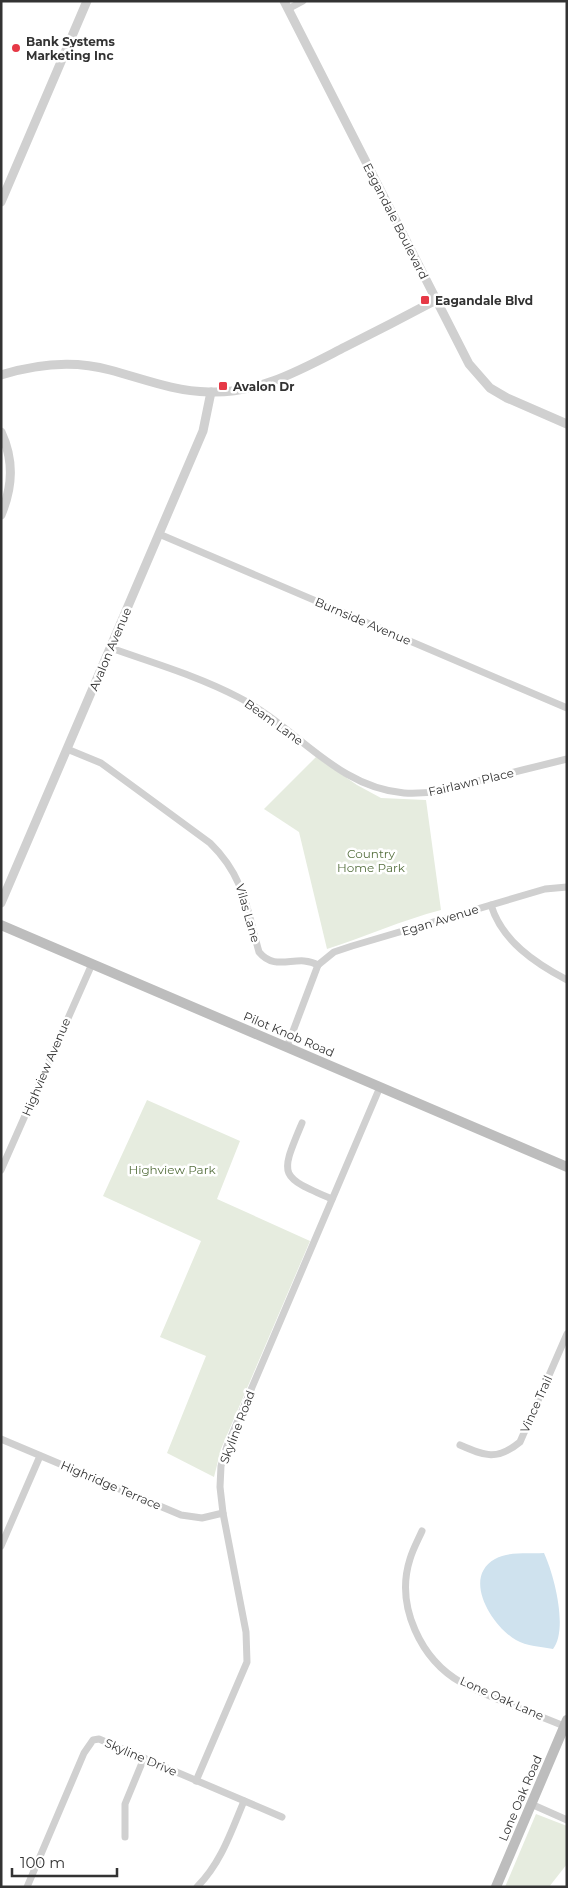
<svg xmlns="http://www.w3.org/2000/svg" width="568" height="1888" viewBox="0 0 568 1888" font-family="Montserrat,sans-serif">
<style>
.green{fill:#e6ecdf}
.water{fill:#cfe2ee}
.lines{fill:none;stroke-linecap:round;stroke-linejoin:round}
.minor{stroke:#d0d0d0;stroke-width:7}
.tertiary{stroke:#d0d0d0;stroke-width:9}
.secondary{stroke:#bdbdbd;stroke-width:10}
.poi-dot{fill:#e63946;stroke:#fff;stroke-width:2}
.labels{text-anchor:middle;dominant-baseline:central;stroke-width:5;stroke-linejoin:round;paint-order:stroke}
.poi-label{font-size:12px;font-weight:bold;fill:#333;stroke:#fff;text-anchor:start}
.street-label{font-size:12px;fill:#333;stroke:#fff}
.park-label{font-size:12px;fill:#56703f;stroke:#fff}
</style>
<rect width="100%" height="100%" fill="#fff"/>
<g class="green">
<path d="M316,757L357,785L381,798L426,800L441,910C402,920 365,937 327,949L299,832L264,809Z"/>
<polygon points="147,1100 240,1141 217,1199 310,1241 221,1449 214,1477 167,1453 206,1356 160,1337 201,1241 103,1196"/>
<polygon points="536,1814 567,1826 567,1864 549,1887 505,1887"/>
</g>
<path class="water" d="M544,1553C555,1577 568,1630 553,1649C542,1647 526,1646 516,1640C493,1627 461,1578 495,1559C509,1551 529,1554 544,1553Z"/>
<g class="lines">
<g class="minor">
<polyline points="288,9 303,1"/>
<polyline points="159,534 567,708"/>
<path d="M111,648C153,663 198,676 238,697C296,726 335,787 404,793C431,795 456,787 482,780C510,773 539,766 567,759"/>
<path d="M67,749L101,763L210,843C244,876 247,909 259,952C276,973 297,953 318,965"/>
<path d="M491,905C502,941 535,963 567,980"/>
<polyline points="318,965 334,952 352,946 545,889 567,887"/>
<polyline points="287,1047 318,965"/>
<path d="M302,1123C280,1176 278,1176 332,1199"/>
<polyline points="1,1170 92,964"/>
<polyline points="1,1439 181,1515 202,1518 223,1513"/>
<path d="M460,1445C485,1456 497,1461 520,1442L567,1334"/>
<path d="M422,1531C418,1540 413,1549 410,1559C395,1606 421,1660 462,1683C494,1700 531,1712 564,1726"/>
<polyline points="1,1546 40,1456"/>
<polyline points="196,1781 247,1662 246,1632 223,1513 220,1487 221,1466 227,1446 380,1087"/>
<polyline points="531,1804 567,1820"/>
<polyline points="125,1837 125,1804 144,1758"/>
<polyline points="27,1887 84,1753 93,1740 99,1739 282,1817"/>
<path d="M197,1887C221,1863 231,1832 244,1801"/>
</g>
<g class="tertiary">
<polyline points="284,1 469,364 490,388 507,398 567,424"/>
<polyline points="1,202 87,1"/>
<path d="M1,375C36,364 74,360 110,370C144,379 173,391 209,392C259,394 302,369 345,347C375,332 406,316 436,300"/>
<path d="M1,432C14,460 13,486 1,515"/>
<polyline points="1,903 203,431 211,392"/>
</g>
<g class="secondary">
<polyline points="1,925 567,1167"/>
<polyline points="496,1887 567,1720"/>
</g>
</g>
<g class="poi-dot">
<circle cx="16" cy="48" r="5"/>
<rect x="420" y="295" width="10" height="10" rx="2.5"/>
<rect x="218" y="381" width="10" height="10" rx="2.5"/>
</g>
<g class="labels">
<g class="poi-label">
<text x="26" y="41">Bank Systems<tspan x="26" dy="14">Marketing Inc</tspan></text>
<text x="435" y="300">Eagandale Blvd</text>
<text x="233" y="386">Avalon Dr</text>
</g>
<g class="street-label">
<text transform="translate(396 221) rotate(63)">Eagandale Boulevard</text>
<text transform="translate(363 621) rotate(23)">Burnside Avenue</text>
<text transform="translate(110 649) rotate(-67)">Avalon Avenue</text>
<text transform="translate(274 722) rotate(36)">Beam Lane</text>
<text transform="translate(471 782) rotate(-13)">Fairlawn Place</text>
<text transform="translate(248 913) rotate(74)">Vilas Lane</text>
<text transform="translate(440 920) rotate(-17)">Egan Avenue</text>
<text transform="translate(289 1034) rotate(23)">Pilot Knob Road</text>
<text transform="translate(46 1067) rotate(-67)">Highview Avenue</text>
<text transform="translate(536 1404) rotate(-66)">Vince Trail</text>
<text transform="translate(237 1427) rotate(-69)">Skyline Road</text>
<text transform="translate(111 1485) rotate(23)">Highridge Terrace</text>
<text transform="translate(502 1698) rotate(24)">Lone Oak Lane</text>
<text transform="translate(141 1757) rotate(23)">Skyline Drive</text>
<text transform="translate(520 1798) rotate(-67)">Lone Oak Road</text>
</g>
<g class="park-label">
<text x="371" y="853">Country<tspan x="371" dy="14">Home Park</tspan></text>
<text x="172" y="1169">Highview Park</text>
</g>
</g>
<rect width="568" height="1888" fill="none" stroke="#333333" stroke-width="5"/>
<path d="M12 1868v8h105v-8" fill="none" stroke="#333333" stroke-width="2.5"/>
<text x="20" y="1868" font-size="15" fill="#333333" stroke="#ffffff" stroke-width="4" paint-order="stroke">100 m</text>
</svg>
